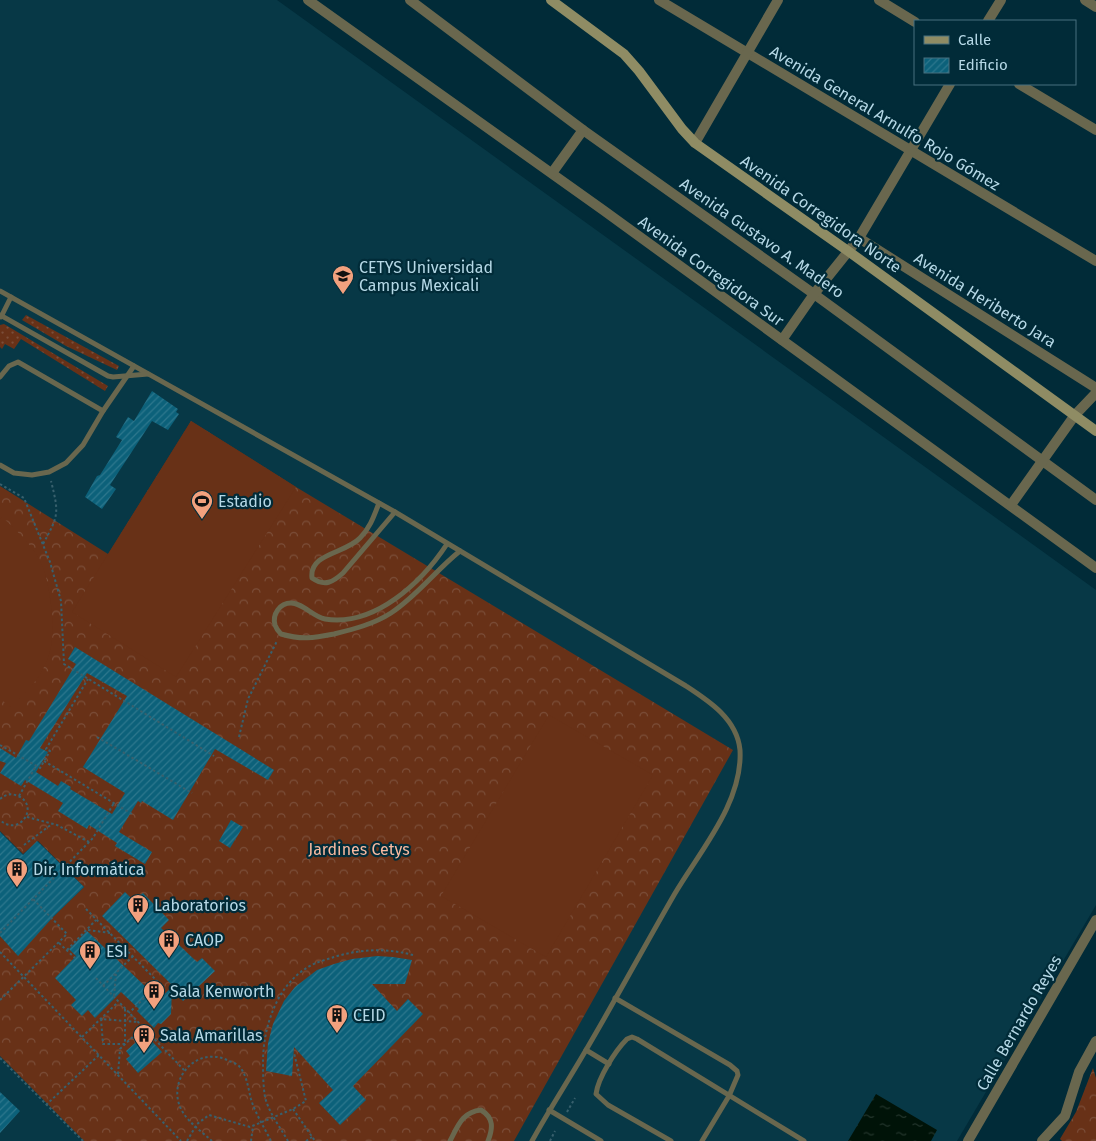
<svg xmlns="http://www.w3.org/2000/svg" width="1096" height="1141" viewBox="0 0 1096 1141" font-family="'Fira Sans',sans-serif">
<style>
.built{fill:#073846}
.grass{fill:url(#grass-dots)}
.forest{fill:url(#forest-crowns)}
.pitch{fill:#683117}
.water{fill:url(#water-ripples)}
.building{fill:url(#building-hatch);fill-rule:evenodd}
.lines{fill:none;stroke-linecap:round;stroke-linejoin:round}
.path{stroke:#38606d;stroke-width:2;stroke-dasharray:2.5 2.5;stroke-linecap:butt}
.lane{stroke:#69674e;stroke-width:5}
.street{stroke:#69674e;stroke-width:10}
.secondary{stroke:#8f8c64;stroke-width:10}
.labels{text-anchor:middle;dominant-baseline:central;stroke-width:4.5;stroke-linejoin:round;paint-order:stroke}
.street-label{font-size:16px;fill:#b5d8e6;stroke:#012b38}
.poi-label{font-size:16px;fill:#b5d8e6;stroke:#012b38;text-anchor:start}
.park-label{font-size:16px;fill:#f9baa0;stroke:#012b38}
</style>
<defs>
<pattern id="grass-dots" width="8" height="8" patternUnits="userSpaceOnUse" patternTransform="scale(1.25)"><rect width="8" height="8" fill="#683117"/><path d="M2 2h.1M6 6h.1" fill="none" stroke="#7b4e39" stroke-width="1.8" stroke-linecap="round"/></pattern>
<pattern id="forest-crowns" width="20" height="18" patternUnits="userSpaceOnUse" patternTransform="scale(1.25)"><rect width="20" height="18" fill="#683117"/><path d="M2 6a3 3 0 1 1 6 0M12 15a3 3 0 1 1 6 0" fill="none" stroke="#7b4e39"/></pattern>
<pattern id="water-ripples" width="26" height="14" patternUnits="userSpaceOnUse" patternTransform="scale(1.25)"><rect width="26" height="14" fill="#001308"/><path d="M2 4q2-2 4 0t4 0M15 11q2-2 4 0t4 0" fill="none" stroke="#23352c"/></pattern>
<pattern id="building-hatch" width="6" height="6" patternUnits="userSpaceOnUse" patternTransform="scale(1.25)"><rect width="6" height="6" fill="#0c617a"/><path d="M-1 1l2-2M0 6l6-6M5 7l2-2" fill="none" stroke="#2d778d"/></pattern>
</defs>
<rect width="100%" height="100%" fill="#012b38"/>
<polygon class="built" points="0,0 277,0 1096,590 1096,905 957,1141 0,1141"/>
<g class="grass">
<polygon points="26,315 119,366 117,370 66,346 22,320"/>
<polygon points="4,324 108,386 105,391 21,339 14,349 5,344 2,349 0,347 0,325"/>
</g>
<g class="forest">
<polygon points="191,421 296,487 733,750 514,1141 84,1141 0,1056 0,936 54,916 84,887 38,841 23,854 0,831 0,486 108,554"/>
<polygon points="1093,1068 1096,1078 1096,1141 1062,1141 1060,1139 1076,1112"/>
</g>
<g class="pitch">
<polygon points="191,421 296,487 176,677 72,612"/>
<path d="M2,517C15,529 29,542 38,557C45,569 48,584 50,598C58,648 49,674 10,707L0,698V519Z"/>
<polygon points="549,715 653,775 546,957 441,896"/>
</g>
<polygon class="water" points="876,1094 937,1130 931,1141 848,1141"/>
<g class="building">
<polygon points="152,391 178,409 176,412 179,414 168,430 152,421 110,485 116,489 102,509 85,497 97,476 100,475 122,440 116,437 128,417 134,421"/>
<path d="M75,647L274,770L268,780L215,749L173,820L142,801L141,803L138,801L119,832L152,852L145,864L115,846L117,843L89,825L87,829L58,811L63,803L25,780L21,786L0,773L6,763L0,761V748L16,758L26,740L29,741L76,664L68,659ZM87,673L127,696L83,767L125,793L112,814L70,789L71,787L61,781L58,786L36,772L48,752L40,748Z"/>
<polygon points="231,820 243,827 230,848 219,841"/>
<polygon points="0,832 23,855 37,841 84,887 54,916 18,956 0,936"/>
<polygon points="125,892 133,900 143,893 169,920 161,928 197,962 202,958 215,971 183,1001 172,989 171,1014 161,1024 158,1023 154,1028 137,1011 139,1009 121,992 95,1018 88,1010 82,1016 71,1005 76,1000 55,978 76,956 69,949 87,931 147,988 147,993 153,994 159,999 173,986 102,916"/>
<polygon points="377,956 393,957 412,960 405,984 372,984 397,1011 408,999 423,1014 353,1086 366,1100 340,1125 319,1103 333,1090 294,1047 292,1076 266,1071 268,1043 273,1024 284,1001 295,987 317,970 334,964 352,959"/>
<polygon points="145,1034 162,1052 138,1073 126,1059 130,1056 126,1051"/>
<polygon points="0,1092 20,1111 0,1133"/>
</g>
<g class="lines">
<g class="path">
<polyline points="0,484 24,498 50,562 61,601 64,664 214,756"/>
<path d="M43,544C59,515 59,513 51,481"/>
<polyline points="97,737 192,793"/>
<polyline points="239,737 248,699 277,641"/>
<polyline points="0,745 40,768 50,751 46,749 88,679"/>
<polyline points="44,761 132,814"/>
<polyline points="19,796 36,766"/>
<path d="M0,799C6,794 11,793 18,796C40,805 20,838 0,820"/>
<polyline points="27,817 57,825 89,842"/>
<polyline points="24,845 52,824"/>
<polyline points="86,909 159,983 129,1013"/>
<polyline points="88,930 110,933"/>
<polyline points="0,933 93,838 114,803"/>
<polyline points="59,943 75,958"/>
<polyline points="67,950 96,920"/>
<polyline points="0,952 181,1141"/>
<polyline points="96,978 184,1070"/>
<polyline points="103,986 133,956"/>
<polyline points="114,996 116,974"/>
<polyline points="0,1000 67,934 33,899"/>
<polyline points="125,1009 125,1044 103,1044 101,1019 138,1022"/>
<polyline points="82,1037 118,1002"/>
<polyline points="0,1058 83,1141"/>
<polyline points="118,1074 120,1049 143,1027"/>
<polyline points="46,1105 99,1055"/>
<polyline points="293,1109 315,1141"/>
<polyline points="567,1112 575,1098"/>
<polyline points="187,1141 197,1124 209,1115 250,1127 293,1109 306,1101 294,1053"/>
<path d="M212,1141C202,1132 189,1123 182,1111C165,1080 197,1044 229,1061C232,1062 237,1064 239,1066C247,1075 248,1088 251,1099C255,1113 264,1127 271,1141"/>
<polyline points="251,1141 253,1126"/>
<path d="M288,1141C280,1127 269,1113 265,1097C263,1085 263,1071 263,1059C264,1023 279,979 316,963C321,961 328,959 334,957C360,949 386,948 413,955"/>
<polyline points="306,1141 312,1137"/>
<polyline points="550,1141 555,1131"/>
</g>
<g class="lane">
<path d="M0,291L395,512L686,686C709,701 737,719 740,750C743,803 699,852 674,895C644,947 616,999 586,1050C568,1081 549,1110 532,1141"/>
<polyline points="0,315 108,376 113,377 148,374"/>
<polyline points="1,317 11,297"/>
<polyline points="0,377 9,366 18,362 103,411"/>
<polyline points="0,465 14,473 32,475 49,472 66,463 83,445 103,411 134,366"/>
<path d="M379,503C374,516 370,528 360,538C345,554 309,553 312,578C325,587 333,582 343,573L395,512"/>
<path d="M447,544C422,582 375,627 325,619C313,617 303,603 291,603C280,603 272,614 275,625C276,628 279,632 281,634C302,640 313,638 334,634C354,629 374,624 391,613C417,596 436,570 460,551"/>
<polyline points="615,998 730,1065 737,1071 738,1075 729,1096 702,1141"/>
<polyline points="586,1050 609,1064"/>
<polyline points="549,1110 601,1141"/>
<path d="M450,1141C458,1126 462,1112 481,1110C494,1118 493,1128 488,1141"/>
<path d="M671,1141L608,1105L596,1094C598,1078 615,1051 627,1039L632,1037L637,1039L804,1141"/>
</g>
<g class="street">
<polyline points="308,0 603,210 1096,568"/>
<polyline points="410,0 583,130 814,294 1096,500"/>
<polyline points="659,0 1096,261"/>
<polyline points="879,0 915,22"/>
<polyline points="1085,0 1096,7"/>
<polyline points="988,21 1001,0"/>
<polyline points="1019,84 1096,130"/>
<polyline points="695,143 778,0"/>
<polyline points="552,173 583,130"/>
<polyline points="859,238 1096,388"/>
<polyline points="782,340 814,294 859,238 950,84"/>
<polyline points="1011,505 1075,415 1096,393"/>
<polyline points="968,1141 1096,920"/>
<polyline points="1042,1141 1065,1116 1079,1072 1096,1041"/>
</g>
<polyline class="secondary" points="551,0 624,54 639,71 682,129 695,143 848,251 1096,431"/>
</g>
<defs>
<g id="university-pin" transform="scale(1.125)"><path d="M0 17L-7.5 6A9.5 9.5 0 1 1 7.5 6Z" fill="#f2a17e" stroke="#012b38"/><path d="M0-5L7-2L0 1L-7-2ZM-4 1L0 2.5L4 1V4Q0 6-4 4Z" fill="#111"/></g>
<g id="stadium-pin" transform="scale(1.125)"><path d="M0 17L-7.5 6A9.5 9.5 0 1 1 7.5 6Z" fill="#f2a17e" stroke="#012b38"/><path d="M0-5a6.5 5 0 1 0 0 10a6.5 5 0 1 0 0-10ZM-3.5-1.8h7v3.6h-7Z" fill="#111"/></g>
<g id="building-pin" transform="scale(1.125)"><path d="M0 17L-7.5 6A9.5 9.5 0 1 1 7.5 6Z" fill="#f2a17e" stroke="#012b38"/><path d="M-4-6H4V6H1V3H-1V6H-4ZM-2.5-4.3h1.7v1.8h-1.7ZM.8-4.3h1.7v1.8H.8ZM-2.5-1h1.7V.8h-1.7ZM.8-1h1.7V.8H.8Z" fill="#111"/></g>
</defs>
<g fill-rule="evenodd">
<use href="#university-pin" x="343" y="276"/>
<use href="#stadium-pin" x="202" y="501"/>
<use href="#building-pin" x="17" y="869"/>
<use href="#building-pin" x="138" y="905"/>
<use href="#building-pin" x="169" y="940"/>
<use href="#building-pin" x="90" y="951"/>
<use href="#building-pin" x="154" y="991"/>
<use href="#building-pin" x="337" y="1015"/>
<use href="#building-pin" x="144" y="1035"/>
</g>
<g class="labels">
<g class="street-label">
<text transform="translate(885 118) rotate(31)">Avenida General Arnulfo Rojo Gómez</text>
<text transform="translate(821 214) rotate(35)">Avenida Corregidora Norte</text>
<text transform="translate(762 238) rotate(35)">Avenida Gustavo A. Madero</text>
<text transform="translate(711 271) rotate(36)">Avenida Corregidora Sur</text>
<text transform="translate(985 300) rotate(32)">Avenida Heriberto Jara</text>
<text transform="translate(1019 1023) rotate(-60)">Calle Bernardo Reyes</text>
</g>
<g class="poi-label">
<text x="359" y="267">CETYS Universidad<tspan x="359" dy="18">Campus Mexicali</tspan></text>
<text x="218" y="501">Estadio</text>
<text x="33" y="869">Dir. Informática</text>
<text x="154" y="905">Laboratorios</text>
<text x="185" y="940">CAOP</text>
<text x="106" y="951">ESI</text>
<text x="170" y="991">Sala Kenworth</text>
<text x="353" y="1015">CEID</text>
<text x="160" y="1035">Sala Amarillas</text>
</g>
<g class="park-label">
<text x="359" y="849">Jardines Cetys</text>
</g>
</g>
<rect x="914" y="20" width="162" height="65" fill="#012b38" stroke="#49707e"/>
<rect x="924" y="36" width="25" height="8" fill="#8f8c64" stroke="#49707e"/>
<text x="958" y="45" font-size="15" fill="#b5d8e6">Calle</text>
<rect x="924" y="58" width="25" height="15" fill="url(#building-hatch)" stroke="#49707e"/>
<text x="958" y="70" font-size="15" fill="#b5d8e6">Edificio</text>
</svg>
